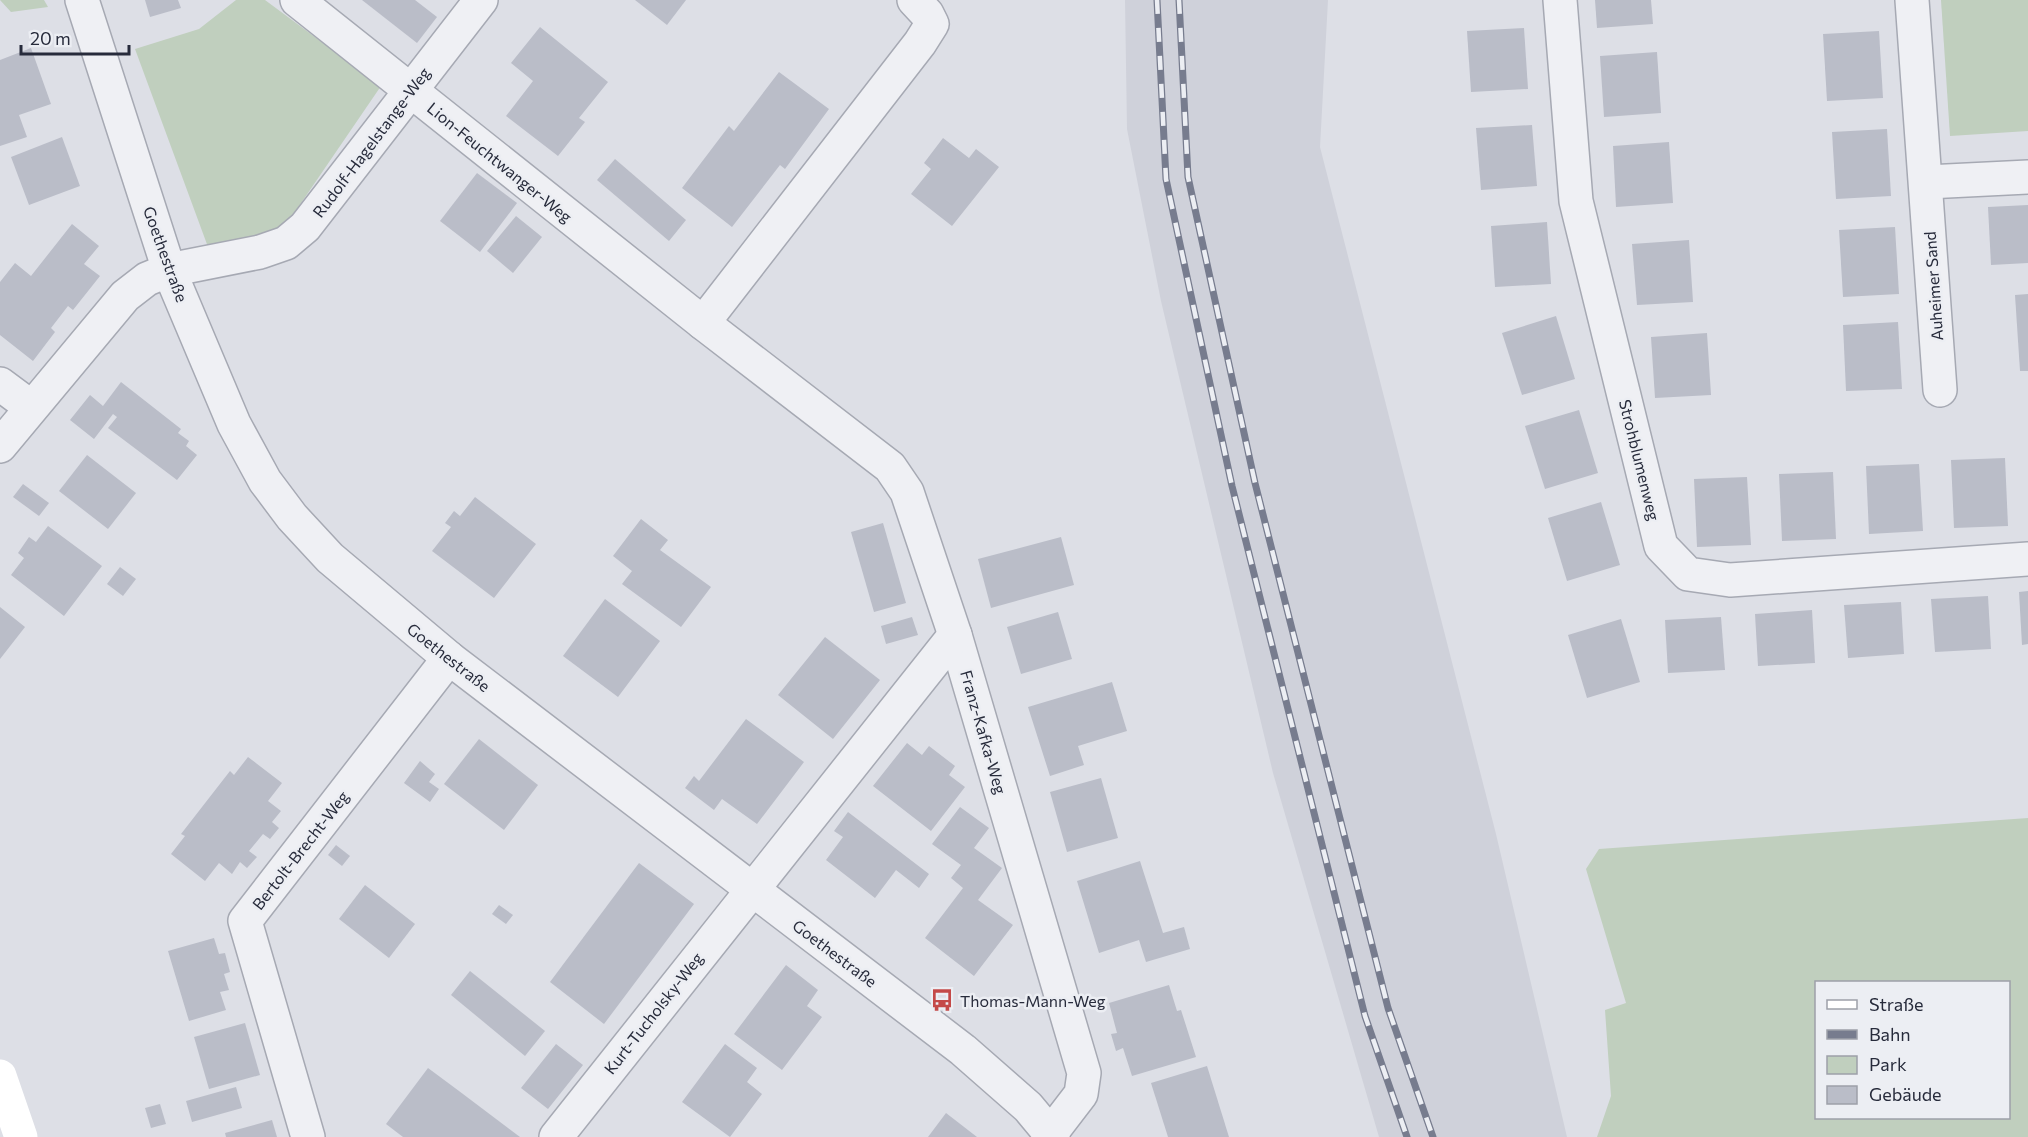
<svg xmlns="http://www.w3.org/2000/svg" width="2028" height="1137" viewBox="0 0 2028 1137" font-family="Commissioner,sans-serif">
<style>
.built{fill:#cfd1da}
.green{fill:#c0cfbe;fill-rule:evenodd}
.building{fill:#babdc8}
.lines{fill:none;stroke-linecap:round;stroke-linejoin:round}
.street-casing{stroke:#a6a9b3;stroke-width:36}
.street{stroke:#eff0f4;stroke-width:33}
.secondary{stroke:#fff;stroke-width:33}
.rail-casing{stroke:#777c8e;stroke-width:7}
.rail{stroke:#eceef3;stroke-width:4.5;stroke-dasharray:14;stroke-linecap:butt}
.labels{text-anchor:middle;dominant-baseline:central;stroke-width:5;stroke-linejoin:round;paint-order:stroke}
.street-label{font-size:16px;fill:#272b3b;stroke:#eceef3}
.poi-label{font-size:16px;fill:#272b3b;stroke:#eceef3;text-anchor:start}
</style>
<rect width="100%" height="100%" fill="#dddfe6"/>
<polygon class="built" points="1125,0 1328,0 1320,147 1496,834 1567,1137 1379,1137 1273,773 1161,301 1127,129"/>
<g class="green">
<polygon points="0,0 44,0 48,7 11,12"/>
<polygon points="236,0 265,0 381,86 284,228 256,239 208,247 135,49 199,29"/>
<polygon points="1941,0 2028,0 2028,131 1950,136"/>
<path d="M2028,818V1137H1597L1611,1096L1605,1010L1626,1003L1586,869L1599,849ZM1816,982H2008V1118H1816Z"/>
</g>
<g class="building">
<polygon points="145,0 178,0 181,8 150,17"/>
<polygon points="362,0 415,0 437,17 417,43"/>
<polygon points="635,0 686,0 667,25"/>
<polygon points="1595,0 1651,0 1653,24 1597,28"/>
<polygon points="540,27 608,82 579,118 585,122 558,156 506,116 533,81 511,63"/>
<polygon points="1524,28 1528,89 1471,92 1467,31"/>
<polygon points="1879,31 1883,98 1827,101 1823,34"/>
<polygon points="31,48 51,104 19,115 27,137 0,146 0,60"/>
<polygon points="1657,52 1661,113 1604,117 1600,56"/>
<polygon points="779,72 829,109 785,169 780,165 732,227 682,188 729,126 734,131"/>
<polygon points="1532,125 1537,186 1481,190 1476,128"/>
<polygon points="1887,129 1891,196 1836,199 1832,132"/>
<polygon points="62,137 80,186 29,205 11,157"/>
<polygon points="943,138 969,158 976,149 999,167 952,226 911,194 931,169 924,163"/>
<polygon points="1669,142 1673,203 1616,207 1613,146"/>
<polygon points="615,159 686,220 669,241 597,180"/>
<polygon points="477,173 517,203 480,252 440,221"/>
<polygon points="2028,205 2028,263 1991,265 1988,207"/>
<polygon points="516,216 542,237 513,273 487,251"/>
<polygon points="1547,222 1551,284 1495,287 1491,226"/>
<polygon points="72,224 99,246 84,264 100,276 73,310 68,306 51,328 55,332 33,361 0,335 0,282 15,263 31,276"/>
<polygon points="1895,227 1899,294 1843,297 1839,230"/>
<polygon points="1689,240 1693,302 1637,305 1632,244"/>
<polygon points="2028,294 2028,371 2020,371 2015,295"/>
<polygon points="1556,316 1575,379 1522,395 1502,333"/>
<polygon points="1898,322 1902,389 1846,391 1843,325"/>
<polygon points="1707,333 1711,395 1655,398 1651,337"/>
<polygon points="121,382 181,429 178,433 189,441 186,446 197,455 177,480 108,428 117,417 113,414 94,439 70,420 90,395 103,406"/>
<polygon points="1579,410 1598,473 1545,489 1525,426"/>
<polygon points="87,455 136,493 108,529 59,491"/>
<polygon points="2005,458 2008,526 1954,528 1951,460"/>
<polygon points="1919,464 1923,531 1869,534 1866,466"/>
<polygon points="1833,472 1836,539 1782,541 1779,474"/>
<polygon points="1747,477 1751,545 1697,547 1694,479"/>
<polygon points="23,484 49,503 39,516 13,497"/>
<polygon points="475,497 536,544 494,598 432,551 451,527 445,523 454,511 460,516"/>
<polygon points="1601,502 1620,565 1567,581 1548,518"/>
<polygon points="641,519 668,540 660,550 711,587 681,627 622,584 632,571 613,556"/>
<polygon points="883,523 906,603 874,612 851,532"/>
<polygon points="48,526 102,566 64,616 11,575 24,558 18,553 29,537 36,542"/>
<polygon points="1061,537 1074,585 991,608 978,559"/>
<polygon points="120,567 136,579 123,596 107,584"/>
<polygon points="2028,591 2028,644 2022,645 2019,592"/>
<polygon points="1988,596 1991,649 1935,652 1931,599"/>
<polygon points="605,599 660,641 618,697 563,656"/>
<polygon points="1901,602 1904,654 1848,658 1844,605"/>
<polygon points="0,607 25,627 0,659"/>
<polygon points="1812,610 1815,663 1758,666 1755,614"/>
<polygon points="1058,612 1072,659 1021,674 1007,627"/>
<polygon points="912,617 918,635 886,644 881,626"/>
<polygon points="1721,617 1725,670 1668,673 1665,620"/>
<polygon points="1621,619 1640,682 1587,698 1568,635"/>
<polygon points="825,637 880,680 833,739 778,695"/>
<polygon points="1112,682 1127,731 1078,746 1084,765 1050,776 1028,707"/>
<polygon points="746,719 804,762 757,824 722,799 714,810 685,788 694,776 699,781"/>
<polygon points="479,739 538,785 504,830 444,784"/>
<polygon points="907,743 922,755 929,746 955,766 949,775 965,787 931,831 873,786"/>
<polygon points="248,757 282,783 268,801 281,811 272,822 279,828 270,839 263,834 249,851 257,857 247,868 240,862 232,874 219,863 205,881 171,854 185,836 181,834 230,771 234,775"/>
<polygon points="420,761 435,774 429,782 439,789 430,802 404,783"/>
<polygon points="1101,778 1118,838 1067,852 1050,792"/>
<polygon points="960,807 989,828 974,848 1002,868 978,900 1013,925 974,976 925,938 963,888 951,878 961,865 932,844"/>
<polygon points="848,812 929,874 919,888 896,870 875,898 826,860 843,837 834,831"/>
<polygon points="336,845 350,856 342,866 328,855"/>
<polygon points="1140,861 1163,933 1184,927 1190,949 1146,962 1139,940 1099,953 1077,881"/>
<polygon points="639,863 694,904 604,1024 550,982"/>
<polygon points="365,885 415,924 389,958 339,919"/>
<polygon points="499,905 513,915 506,924 492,914"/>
<polygon points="214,938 219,954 225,953 230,972 224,974 229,990 220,992 226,1010 189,1021 168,951"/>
<polygon points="786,965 818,990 807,1006 822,1017 782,1070 734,1034"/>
<polygon points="470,971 545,1031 525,1056 451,995"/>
<polygon points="1169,985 1177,1011 1181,1010 1196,1057 1132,1076 1123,1048 1116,1051 1111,1034 1117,1033 1109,1003"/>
<polygon points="245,1023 260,1075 209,1089 194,1037"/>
<polygon points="556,1044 583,1065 548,1109 521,1088"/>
<polygon points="725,1044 757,1068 747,1082 762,1094 730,1137 682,1102"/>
<polygon points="1207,1066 1229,1137 1168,1137 1151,1083"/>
<polygon points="428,1068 459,1091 520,1137 403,1137 386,1124"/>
<polygon points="236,1087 242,1108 192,1122 186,1101"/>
<polygon points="160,1104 166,1124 151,1128 145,1108"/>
<polygon points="946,1113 977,1137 928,1137"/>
<polygon points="272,1120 277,1137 226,1137 225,1133"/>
</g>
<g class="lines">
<g class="street-casing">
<g id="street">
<polyline points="82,0 169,270 234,424 265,481 292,517 330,558 449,658 963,1050 1028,1107 1053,1137"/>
<polyline points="297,0 703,323 890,467 907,492 955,635 1084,1073 1081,1094 1048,1137"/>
<polyline points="1560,0 1576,201 1661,546 1688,574 1730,580 2028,559"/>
<polyline points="1912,0 1940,390"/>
<polyline points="1927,182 2028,177"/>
<polyline points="703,323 920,43 932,24 927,14 914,0"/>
<polyline points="0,384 31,407"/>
<polyline points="0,446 125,296 147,279 169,270 260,252 286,243 305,227 481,0"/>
<polyline points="308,1137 245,921 449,658"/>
<polyline points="556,1137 955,635"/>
</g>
</g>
<use href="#street" class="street"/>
<polyline class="secondary" points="0,1076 21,1137"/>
<g class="rail-casing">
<g id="rail">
<polyline points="1157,0 1166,179 1232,486 1365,1016 1407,1137"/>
<polyline points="1179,0 1188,177 1255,483 1388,1008 1433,1137"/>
</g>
</g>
<use href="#rail" class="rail"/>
</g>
<defs>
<g id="bus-bare" transform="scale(1.8)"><path d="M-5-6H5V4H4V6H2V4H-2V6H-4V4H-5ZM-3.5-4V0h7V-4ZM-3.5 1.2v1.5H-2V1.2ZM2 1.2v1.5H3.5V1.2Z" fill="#c44948" stroke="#eceef3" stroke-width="2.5" paint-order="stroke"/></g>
</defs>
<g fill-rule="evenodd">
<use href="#bus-bare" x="942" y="1000"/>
</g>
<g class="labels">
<g class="street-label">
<text transform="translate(371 142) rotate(-53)">Rudolf-Hagelstange-Weg</text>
<text transform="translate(500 162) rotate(39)">Lion-Feuchtwanger-Weg</text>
<text transform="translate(166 254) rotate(70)">Goethestraße</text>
<text transform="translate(1933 286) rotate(-94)">Auheimer Sand</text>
<text transform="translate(1640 460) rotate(76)">Strohblumenweg</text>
<text transform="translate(449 657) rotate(38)">Goethestraße</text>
<text transform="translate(984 732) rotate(74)">Franz-Kafka-Weg</text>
<text transform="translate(300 850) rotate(-52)">Bertolt-Brecht-Weg</text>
<text transform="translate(835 953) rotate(37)">Goethestraße</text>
<text transform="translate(653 1013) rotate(-52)">Kurt-Tucholsky-Weg</text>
</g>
<g class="poi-label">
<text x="960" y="1000">Thomas-Mann-Weg</text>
</g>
</g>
<rect x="1815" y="981" width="195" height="138" fill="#eceef3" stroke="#9da0a9" stroke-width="1.5"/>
<rect x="1827" y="1000" width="30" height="9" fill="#ffffff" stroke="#9da0a9" stroke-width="1.5"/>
<text x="1869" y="1011" font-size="18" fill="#272b3b">Straße</text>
<rect x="1827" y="1030" width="30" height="9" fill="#777c8e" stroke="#9da0a9" stroke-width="1.5"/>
<text x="1869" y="1041" font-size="18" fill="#272b3b">Bahn</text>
<rect x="1827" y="1056" width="30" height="18" fill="#c0cfbe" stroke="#9da0a9" stroke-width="1.5"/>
<text x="1869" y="1071" font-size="18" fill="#272b3b">Park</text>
<rect x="1827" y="1086" width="30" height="18" fill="#babdc8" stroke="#9da0a9" stroke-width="1.5"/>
<text x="1869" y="1101" font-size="18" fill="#272b3b">Gebäude</text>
<path d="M21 45v9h108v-9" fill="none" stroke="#272b3b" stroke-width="3"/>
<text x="30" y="45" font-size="18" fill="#272b3b" stroke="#eceef3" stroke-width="4.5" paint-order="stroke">20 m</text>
</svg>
